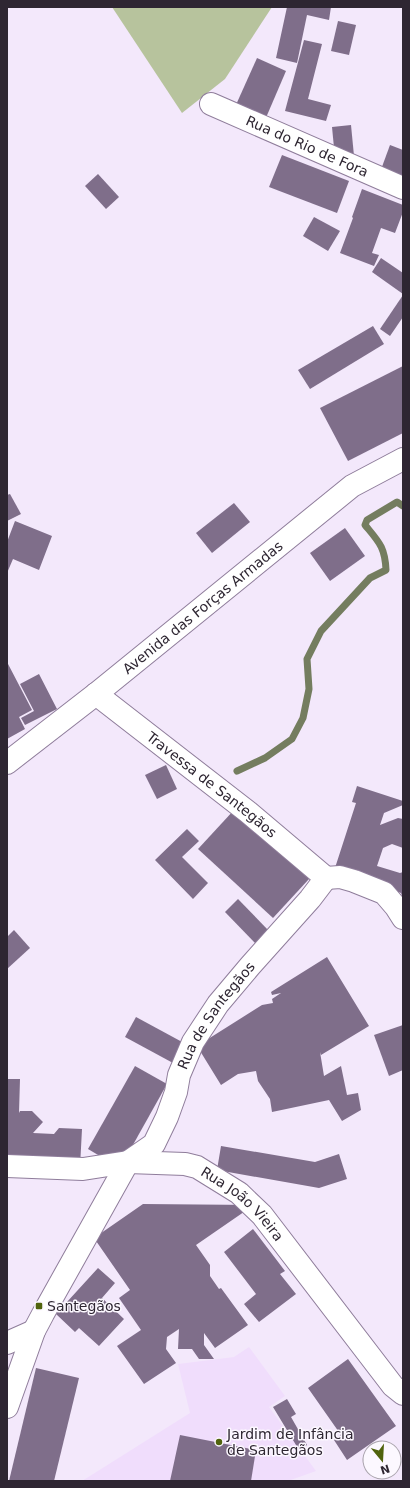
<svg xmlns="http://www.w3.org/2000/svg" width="410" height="1488" viewBox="0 0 410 1488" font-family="'DejaVu Sans',sans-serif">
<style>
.built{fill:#f0ddfc}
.green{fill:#b7c39d}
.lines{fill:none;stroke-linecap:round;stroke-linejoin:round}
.stream{stroke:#747d5f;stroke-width:7}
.building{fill:#7f6e8a}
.minor-casing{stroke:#8f7d9b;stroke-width:24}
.tertiary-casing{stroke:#8f7d9b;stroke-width:24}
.minor{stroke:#fff;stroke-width:22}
.tertiary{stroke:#fff;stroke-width:22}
.poi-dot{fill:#50630d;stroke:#fcf8ff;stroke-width:1.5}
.labels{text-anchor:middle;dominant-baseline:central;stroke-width:3;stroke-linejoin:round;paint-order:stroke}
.street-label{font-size:14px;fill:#2e2632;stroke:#fcf8ff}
.poi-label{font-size:14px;fill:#2e2632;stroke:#fcf8ff;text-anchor:start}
</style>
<rect width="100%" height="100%" fill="#f3e8fb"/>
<polygon class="built" points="249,1347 285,1396 269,1407 316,1471 288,1481 82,1481 190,1413 178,1364 234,1357"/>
<polygon class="green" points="112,7 272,7 225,79 182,113"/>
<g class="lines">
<path class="stream" d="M237,771L265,758L292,739L303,718L309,689L307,659L321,631L370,578L386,570C385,547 379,542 365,525L367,520L397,502L403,506"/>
</g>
<g class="building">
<polygon points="287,7 331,7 329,20 307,15 297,63 276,58"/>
<polygon points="338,21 356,25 349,55 331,51"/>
<polygon points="304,40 322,44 308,99 331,105 326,121 285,111"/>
<polygon points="257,58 286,71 265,120 235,107"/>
<polygon points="351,125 354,156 335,158 332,127"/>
<polygon points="390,145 403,150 403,184 379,175"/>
<polygon points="282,155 349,181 337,213 269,187"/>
<polygon points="98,174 119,197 106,209 85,186"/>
<polygon points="362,189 403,205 403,212 395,233 381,228 372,253 379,255 374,266 340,253 353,218 352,217"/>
<polygon points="314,217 340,231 328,251 303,236"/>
<polygon points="381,258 403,273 403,294 372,272"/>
<polygon points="403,295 403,317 390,336 380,329"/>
<polygon points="373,326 384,344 310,389 298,370"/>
<polygon points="403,366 403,433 348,461 320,408"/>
<polygon points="10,494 21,514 7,521 7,495"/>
<polygon points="234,503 250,522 212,553 196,533"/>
<polygon points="15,521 52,536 39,570 13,559 7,573 7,542"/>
<polygon points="345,528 365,556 330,581 310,553"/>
<polygon points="7,662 32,710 19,717 25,729 7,739"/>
<polygon points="39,674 57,709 25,725 21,718 34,711 20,684"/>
<polygon points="166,765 177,789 157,799 145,775"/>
<polygon points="357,786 403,801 403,805 384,813 380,825 398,818 403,819 403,848 392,844 383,848 377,866 400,873 403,872 403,899 401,893 334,871 356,803 352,802"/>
<polygon points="234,810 309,879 273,918 198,849"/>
<polygon points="187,829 199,841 182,857 208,883 193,899 155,860"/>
<polygon points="238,899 268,930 255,943 225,912"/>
<polygon points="14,930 30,948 7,969 7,937"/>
<polygon points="327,957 369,1026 321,1055 320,1052 324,1076 341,1066 347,1095 358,1093 361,1110 342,1121 329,1100 272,1112 270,1099 258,1081 256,1071 238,1074 221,1085 197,1046 262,1005 273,1003 272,999 281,993 272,995 271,992"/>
<polygon points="136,1017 184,1043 173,1063 125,1037"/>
<polygon points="403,1025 403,1070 389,1076 374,1035"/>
<polygon points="135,1066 167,1084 120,1168 88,1149"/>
<polygon points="7,1079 20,1079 19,1113 20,1111 32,1111 43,1122 33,1133 54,1134 59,1128 82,1129 80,1167 7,1165"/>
<polygon points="221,1146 315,1162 339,1154 347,1179 319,1188 217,1170"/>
<polygon points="143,1204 254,1205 196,1245 210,1265 210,1276 219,1289 221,1288 248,1325 215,1348 204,1333 204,1345 214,1359 199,1359 192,1349 178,1349 179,1329 167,1337 166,1349 176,1363 144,1384 117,1346 141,1330 119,1298 130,1290 94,1238"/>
<polygon points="253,1229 285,1271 280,1274 296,1294 259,1322 244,1304 256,1294 224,1252"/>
<polygon points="98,1268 115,1283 102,1298 124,1319 99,1346 79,1328 75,1332 56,1314"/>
<polygon points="348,1359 396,1426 347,1460 334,1440 341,1435 308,1388"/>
<polygon points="36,1368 79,1378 54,1481 9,1481"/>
<polygon points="287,1399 296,1414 291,1417 307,1445 299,1450 273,1407"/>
<polygon points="180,1435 256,1450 251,1481 170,1481"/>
</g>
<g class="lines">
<g class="minor-casing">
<g id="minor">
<path id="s1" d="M211,104L403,188"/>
<path id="s2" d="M96,694L248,812L326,878"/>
<polyline points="326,878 340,877 354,881 384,893 396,907 403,918"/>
<polyline points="7,1343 34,1331"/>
<path id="s3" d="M7,1407L34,1331L43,1314L128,1162L154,1144L167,1117L176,1092L179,1075L193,1042L218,1004L250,966L310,899L326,878"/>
</g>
</g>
<g class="tertiary-casing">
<g id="tertiary">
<path id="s4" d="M7,763L96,694L352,486L403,459"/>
<path id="s5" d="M7,1166L83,1169L128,1162L185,1164L197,1167L239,1193L262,1215L393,1386L403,1394"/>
</g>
</g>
<use href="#minor" class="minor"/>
<use href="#tertiary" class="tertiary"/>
</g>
<g class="poi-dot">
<rect x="35" y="1302" width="8" height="8" rx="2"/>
<circle cx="219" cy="1442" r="4"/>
</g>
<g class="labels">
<g class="street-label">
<text stroke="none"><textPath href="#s1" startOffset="105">Rua do Rio de Fora</textPath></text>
<text stroke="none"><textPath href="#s4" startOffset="250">Avenida das Forças Armadas</textPath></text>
<text stroke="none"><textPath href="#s2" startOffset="147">Travessa de Santegãos</textPath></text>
<text stroke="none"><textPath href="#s3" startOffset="450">Rua de Santegãos</textPath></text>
<text stroke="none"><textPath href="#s5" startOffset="250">Rua João Vieira</textPath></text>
</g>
<g class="poi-label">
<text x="47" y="1306">Santegãos</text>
<text x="227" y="1434">Jardim de Infância<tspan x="227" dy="16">de Santegãos</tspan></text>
</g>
</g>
<rect width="410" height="1488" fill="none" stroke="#2e2632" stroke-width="16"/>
<g transform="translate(382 1460) rotate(162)"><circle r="19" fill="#fcf8ff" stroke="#aaa4ad"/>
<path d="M0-3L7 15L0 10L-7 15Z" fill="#50630d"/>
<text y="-6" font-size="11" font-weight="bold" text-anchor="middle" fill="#2e2632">N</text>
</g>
</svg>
